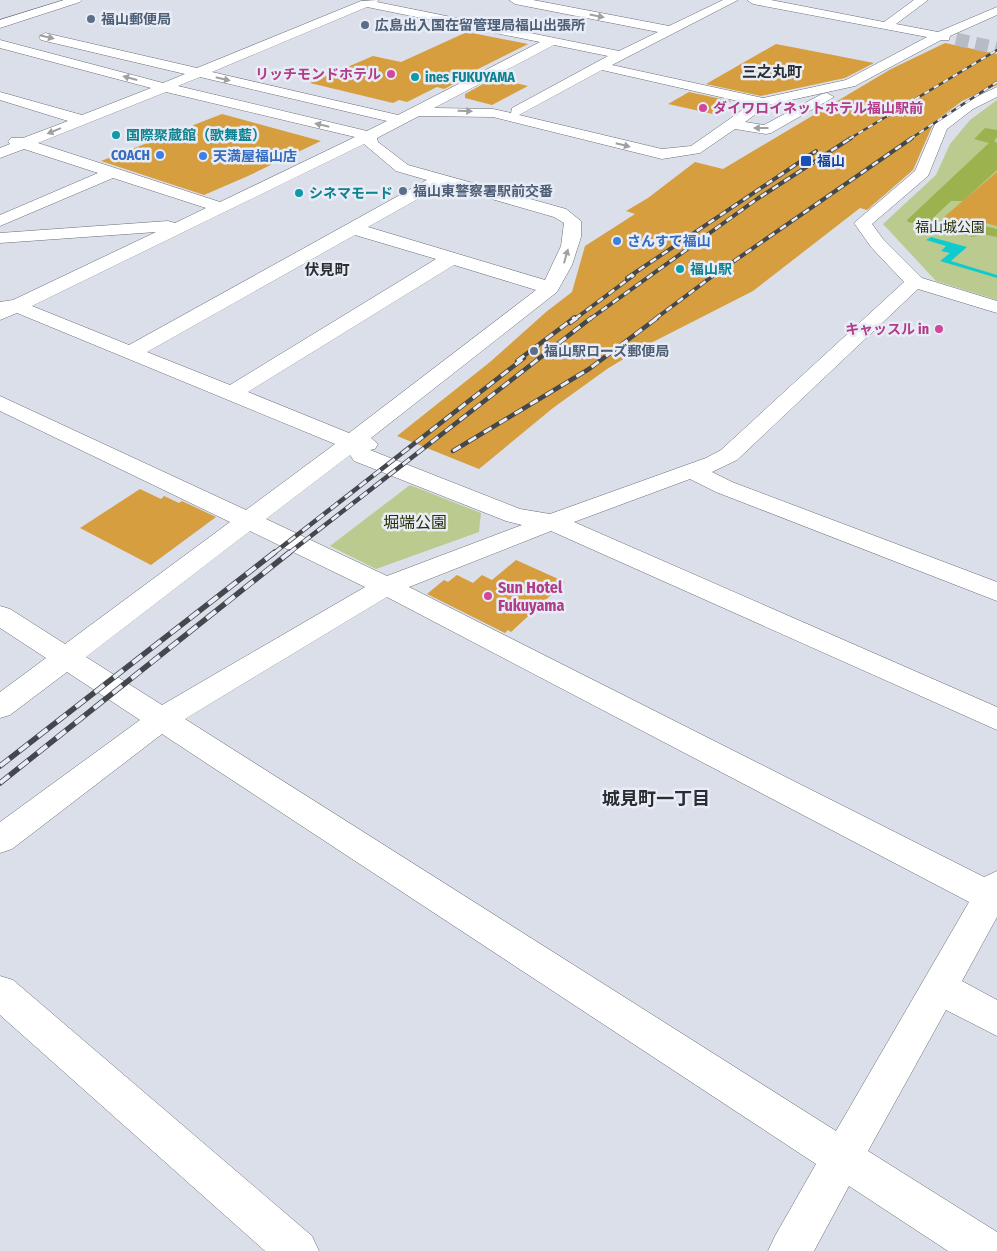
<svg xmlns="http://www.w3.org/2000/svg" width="997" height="1251" viewBox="0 0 997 1251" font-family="'Fira Sans Condensed','Noto Sans JP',sans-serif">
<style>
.green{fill:#bbcb90}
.forest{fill:#9bb24e}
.water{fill:#0fcbcd}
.building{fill:#d69e3e}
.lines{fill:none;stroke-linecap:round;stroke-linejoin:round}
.minor-tunnel{stroke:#b7bbc4;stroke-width:13;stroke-dasharray:13 7;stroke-linecap:butt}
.minor-casing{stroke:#696e76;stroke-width:1}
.highway-casing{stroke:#696e76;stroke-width:1}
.minor{fill:#fff;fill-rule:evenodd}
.highway{fill:#fff;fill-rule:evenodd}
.rail-far3-casing{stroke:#44474b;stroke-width:2.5}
.rail-far2-casing{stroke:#44474b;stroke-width:4}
.rail-far1-casing{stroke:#44474b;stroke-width:4.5}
.rail-casing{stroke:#44474b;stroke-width:5.5}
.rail-far3{stroke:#e7ecf6;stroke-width:2;stroke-dasharray:5.5;stroke-linecap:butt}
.rail-far2{stroke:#e7ecf6;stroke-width:2.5;stroke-dasharray:7;stroke-linecap:butt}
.rail-far1{stroke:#e7ecf6;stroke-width:3;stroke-dasharray:9;stroke-linecap:butt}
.rail{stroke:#e7ecf6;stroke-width:4;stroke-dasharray:12;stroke-linecap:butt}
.oneway{fill:#a0a0a2}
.service-dot{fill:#5c6f8a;stroke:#e7ecf6;stroke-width:2}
.hotel-dot{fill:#d1479c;stroke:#e7ecf6;stroke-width:2}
.culture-dot{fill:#0f9aa8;stroke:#e7ecf6;stroke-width:2}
.shop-dot{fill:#3f7fe0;stroke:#e7ecf6;stroke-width:2}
.transit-dot{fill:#1a4fb4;stroke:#e7ecf6;stroke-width:2}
.labels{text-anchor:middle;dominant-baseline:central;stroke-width:5;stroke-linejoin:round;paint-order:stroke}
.far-service-label{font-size:14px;font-weight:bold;fill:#4e5e75;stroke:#e7ecf6;text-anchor:start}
.far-hotel-label{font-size:14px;font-weight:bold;fill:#b23c85;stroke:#e7ecf6;text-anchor:end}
.far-culture-label{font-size:14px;font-weight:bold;fill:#0d838f;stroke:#e7ecf6;text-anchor:start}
.far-shop-label{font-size:14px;font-weight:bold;fill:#366cbe;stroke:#e7ecf6;text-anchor:start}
.far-transit-label{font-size:14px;font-weight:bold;fill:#164399;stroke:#e7ecf6;text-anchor:start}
.far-park-label{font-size:14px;fill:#283006;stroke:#e7ecf6}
.far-neighbourhood-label{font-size:15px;font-weight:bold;fill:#2b2d30;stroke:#e7ecf6}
.park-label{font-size:16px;fill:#283006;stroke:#e7ecf6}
.hotel-label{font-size:16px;font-weight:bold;fill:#b23c85;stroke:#e7ecf6;text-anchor:start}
.neighbourhood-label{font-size:18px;font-weight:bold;fill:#2b2d30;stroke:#e7ecf6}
</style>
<rect width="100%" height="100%" fill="#dadfe9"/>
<g class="green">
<polygon points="997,100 997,300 936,281 883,224 936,175 950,144 970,120"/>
<polygon points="410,485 481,513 479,532 376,569 330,546"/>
</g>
<polygon class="forest" points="985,128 997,130 997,137 994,141 997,143 997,170 963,201 951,201 933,218 936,221 971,230 984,226 997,229 997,237 982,234 973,237 908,222 907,220 989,143 974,139"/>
<polygon class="water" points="931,237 967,247 951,261 997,275 997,278 940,261 950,253 941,251 946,246 926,240"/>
<g class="building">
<polygon points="467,32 528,44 470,73 474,74 444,89 437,87 407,102 399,100 393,103 310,83 373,56 401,62"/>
<polygon points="945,43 997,54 997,85 962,101 934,122 913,170 867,210 860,208 753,291 645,346 607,369 553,408 479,469 397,436 490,362 546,312 572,292 585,246 635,214 626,211 648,198 695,162 723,169 891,69"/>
<polygon points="776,44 828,54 874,63 845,78 761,96 706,84"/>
<polygon points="494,78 528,86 492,105 465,98 465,94"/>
<polygon points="689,92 731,101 713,114 668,104"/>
<polygon points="222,114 321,141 248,176 204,195 101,161"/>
<polygon points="997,172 997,226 981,222 976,226 944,217"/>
<polygon points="140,489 161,499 164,496 179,503 182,501 216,517 151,565 80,528"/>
<polygon points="516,560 565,582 511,632 508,630 505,633 427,594 444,580 448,582 457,575 473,583 482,575 492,580"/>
</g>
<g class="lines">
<polyline class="minor-tunnel" points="956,39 997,48"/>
<g class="minor-casing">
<g id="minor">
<path d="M379,0L377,2L619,51L658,32L515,4L509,0H533L669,26L723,0H738L612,65L763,98L846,80L927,37L753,4L747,0H771L884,22L914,0H928L896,24L938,32L997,7V15L950,36L949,40H941L855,86L768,105L745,122L764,125L822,94L827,93L834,97L771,133L766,134L735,129L700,153L662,159L493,117L419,116L377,138L378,142L408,165L566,209L581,221V237L572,265L557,292L371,438L378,444L375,449L370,450L520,509L550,514L706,458L721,450L904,282L871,247L854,223L915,171L935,124L963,103L997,87V97L973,109L947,129L928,176L872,224L883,239L922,278L997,301V313L918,289L737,460L712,472L732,482L997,582V601L716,492L690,479L574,522L997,707V730L551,531L409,587L984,877L997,871V917L962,981L997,1000V1036L946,1010L868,1151L997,1232V1251H948L849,1186L814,1251H768L775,1236L816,1164L162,734L12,849L0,853V822L140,720L67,672L10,715L0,718V692L46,658L0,628V606L10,609L65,644L230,522L0,411V396L246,510L335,444L17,313L0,320V302L13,300L156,232L0,243V233L168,221L175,223L206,208L113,178L0,226V215L98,173L24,149L0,158V148L10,144L8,141L11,138H23L68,121L0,100V92L82,115L151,88L0,48V40L163,83L185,74L41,40L39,37L45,33L197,68L361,1ZM367,7L540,42L398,115L212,72ZM554,45L608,56L512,108L511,113L493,109L434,108ZM602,70L751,104L691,146L662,149L519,115ZM200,77L387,121L367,131L178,86ZM166,92L355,137L220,202L38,143ZM364,144L396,171L427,180L129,345L32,306ZM443,185L554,217L564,223L561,246L545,280L368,227ZM355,235L436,259L230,385L147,352ZM454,265L536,290L349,433L248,392ZM350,455L354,461L506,521L522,525L387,576L266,519ZM250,531L365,587L162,705L86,657ZM387,597L969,902L836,1131L185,719Z"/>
<polygon points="0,976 13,980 312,1236 319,1251 265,1251 0,1015"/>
</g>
</g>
<g class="highway-casing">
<polygon id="highway" points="64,0 82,0 80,2 0,28 0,20"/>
</g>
<use href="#minor" class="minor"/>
<use href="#highway" class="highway"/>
<g class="rail-far3-casing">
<g id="rail-far3">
<polyline points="849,139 997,50"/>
<polyline points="910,139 997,82"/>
</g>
</g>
<g class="rail-far2-casing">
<g id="rail-far2">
<polyline points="627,278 816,151"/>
<polyline points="572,319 575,317"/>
<polyline points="575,319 634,275"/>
<polyline points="590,319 757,199 851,138"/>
<polyline points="655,319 714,275 912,138"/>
</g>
</g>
<g class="rail-far1-casing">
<g id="rail-far1">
<polyline points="570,323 577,318"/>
<polyline points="517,361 574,318"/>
<polyline points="453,451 589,369 657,318"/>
<polyline points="274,553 524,358"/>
<polyline points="289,553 591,318"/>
</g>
</g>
<g class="rail-casing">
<g id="rail">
<polyline points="0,766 275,552"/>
<polyline points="0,783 290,552"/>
</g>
</g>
<use href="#rail-far3" class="rail-far3"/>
<use href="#rail-far2" class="rail-far2"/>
<use href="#rail-far1" class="rail-far1"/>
<use href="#rail" class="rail"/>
</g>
<defs><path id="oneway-solid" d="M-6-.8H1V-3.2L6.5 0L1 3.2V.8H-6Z" transform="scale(1.25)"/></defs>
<g class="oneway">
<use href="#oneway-solid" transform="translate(597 16) rotate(11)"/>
<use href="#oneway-solid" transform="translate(47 37) rotate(13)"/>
<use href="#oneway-solid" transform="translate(130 78) rotate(-165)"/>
<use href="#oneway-solid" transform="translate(223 79) rotate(13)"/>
<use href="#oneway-solid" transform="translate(465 111) rotate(1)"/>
<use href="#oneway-solid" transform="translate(322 125) rotate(-167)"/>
<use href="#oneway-solid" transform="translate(761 128) rotate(180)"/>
<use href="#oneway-solid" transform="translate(54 131) rotate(158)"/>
<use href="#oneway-solid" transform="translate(623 145) rotate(14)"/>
<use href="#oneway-solid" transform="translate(566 256) rotate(-74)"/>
</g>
<g class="service-dot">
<circle cx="91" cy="19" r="5"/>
<circle cx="365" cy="25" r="5"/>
<circle cx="403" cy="191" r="5"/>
<circle cx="534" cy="351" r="5"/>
</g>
<g class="hotel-dot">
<circle cx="391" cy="74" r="5"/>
<circle cx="703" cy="108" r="5"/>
<circle cx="939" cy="329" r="5"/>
<circle cx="488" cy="596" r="5"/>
</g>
<g class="culture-dot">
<circle cx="415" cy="77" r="5"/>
<circle cx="116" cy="135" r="5"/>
<circle cx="299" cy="193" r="5"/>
<circle cx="680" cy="269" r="5"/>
</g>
<g class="shop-dot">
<circle cx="160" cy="155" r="5"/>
<circle cx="203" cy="156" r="5"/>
<circle cx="617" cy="241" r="5"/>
</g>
<rect class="transit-dot" x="800" y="155" width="12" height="12" rx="2.5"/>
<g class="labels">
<g class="far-service-label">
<text x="101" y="19">福山郵便局</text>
<text x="375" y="25">広島出入国在留管理局福山出張所</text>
<text x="413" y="191">福山東警察署駅前交番</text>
<text x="544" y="351">福山駅ローズ郵便局</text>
</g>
<g class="far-hotel-label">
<text x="381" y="74">リッチモンドホテル</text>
<text x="713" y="108" text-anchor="start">ダイワロイネットホテル福山駅前</text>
<text x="929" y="329">キャッスル in</text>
</g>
<g class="far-culture-label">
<text x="425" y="77">ines FUKUYAMA</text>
<text x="126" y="135">国際聚蔵館（歌舞藍）</text>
<text x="309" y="193">シネマモード</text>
<text x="690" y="269">福山駅</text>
</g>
<g class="far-shop-label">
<text x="150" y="155" text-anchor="end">COACH</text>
<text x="213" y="156">天満屋福山店</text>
<text x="627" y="241">さんすて福山</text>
</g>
<g class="far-transit-label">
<text x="817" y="161">福山</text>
</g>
<g class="far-park-label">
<text x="950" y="227">福山城公園</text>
</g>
<g class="far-neighbourhood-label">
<text x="772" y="72">三之丸町</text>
<text x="327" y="270">伏見町</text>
</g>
<g class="park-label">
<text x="415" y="522">堀端公園</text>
</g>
<g class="hotel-label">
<text x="498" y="587">Sun Hotel<tspan x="498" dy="18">Fukuyama</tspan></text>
</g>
<g class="neighbourhood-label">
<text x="656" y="799">城見町一丁目</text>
</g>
</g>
</svg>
